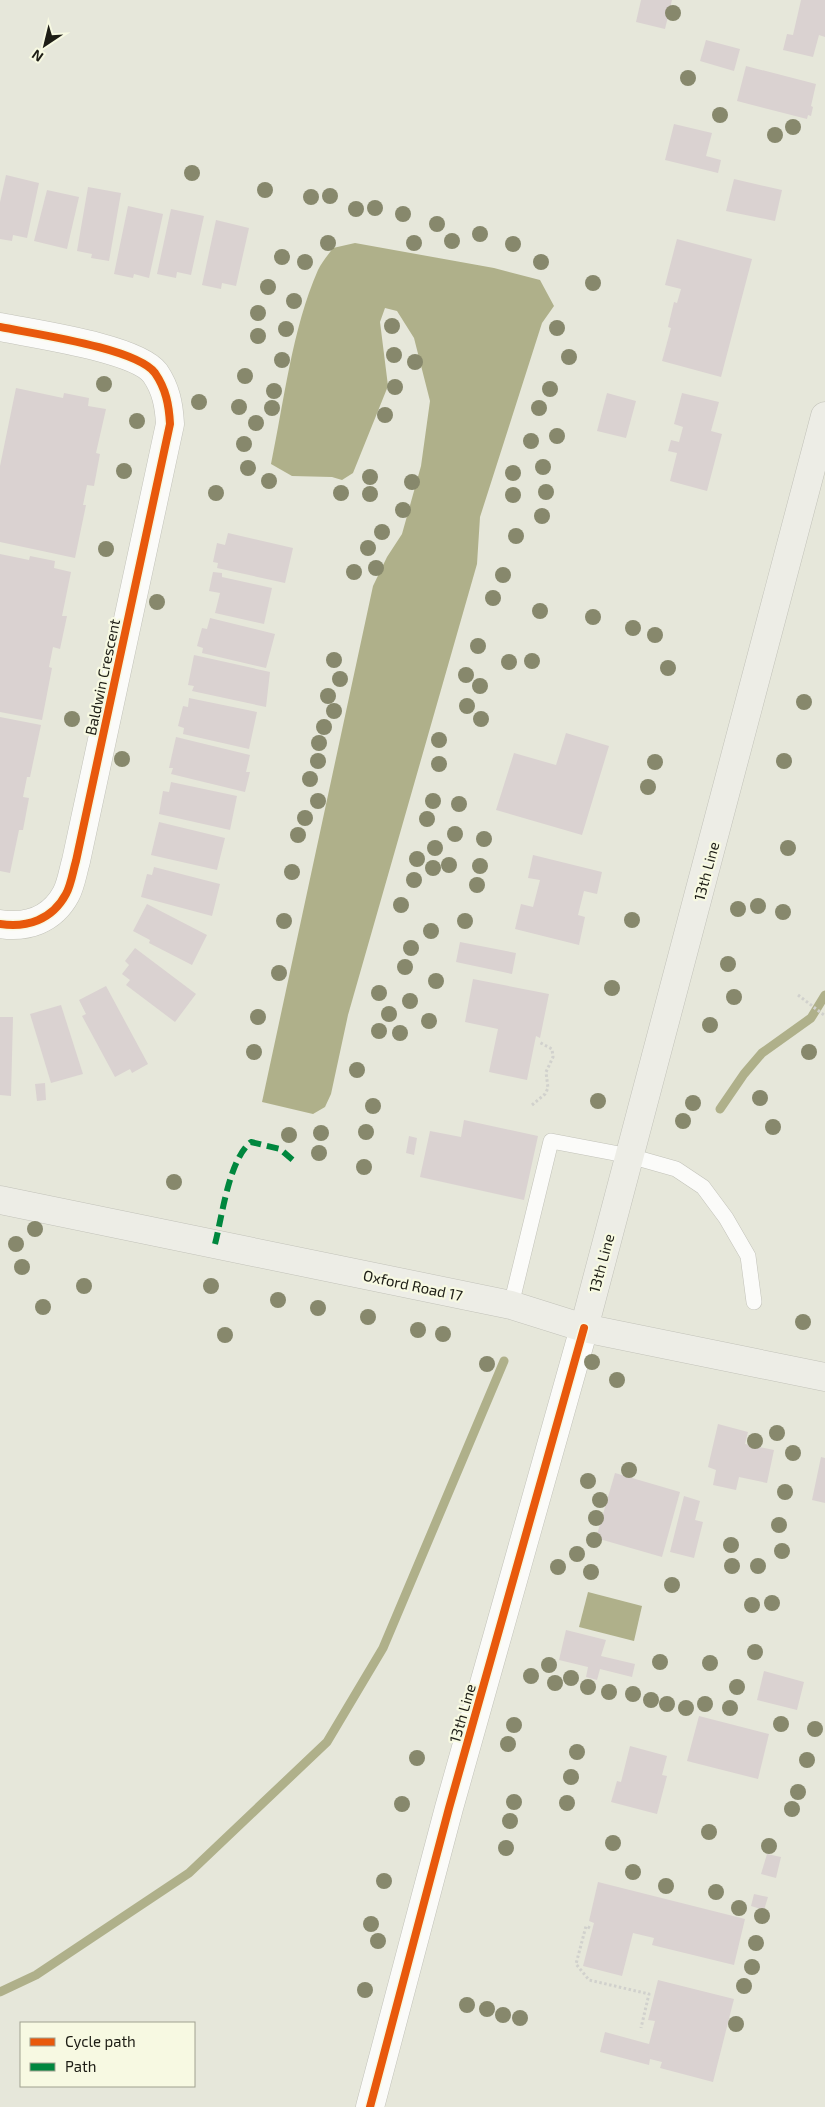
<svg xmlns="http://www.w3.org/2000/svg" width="825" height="2107" viewBox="0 0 825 2107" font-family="'Exo 2',sans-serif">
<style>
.water{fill:#afb08a}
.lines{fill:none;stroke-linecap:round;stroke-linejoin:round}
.stream{stroke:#afb08a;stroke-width:9}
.building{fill:#dad2d1}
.lane-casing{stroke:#c2c2b9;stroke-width:16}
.street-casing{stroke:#c2c2b9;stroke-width:29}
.secondary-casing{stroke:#c2c2b9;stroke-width:29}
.path{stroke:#d1d1cd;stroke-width:3;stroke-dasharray:2.5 2.5;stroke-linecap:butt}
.lane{stroke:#fbfbf9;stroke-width:15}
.street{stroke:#fbfbf9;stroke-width:28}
.secondary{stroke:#edede6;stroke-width:28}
.quiet{stroke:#00873e;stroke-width:6;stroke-dasharray:12 6;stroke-linecap:butt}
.cycleway-casing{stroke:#f7f9e2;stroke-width:11}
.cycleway{stroke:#e8590c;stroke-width:8}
.tree{fill:#87886c}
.labels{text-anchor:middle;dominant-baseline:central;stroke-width:4.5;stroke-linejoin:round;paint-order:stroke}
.street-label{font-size:15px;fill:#1d1d15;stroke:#f7f9e2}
</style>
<rect width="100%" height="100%" fill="#e6e7da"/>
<g class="water">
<path d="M355,243L494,268L540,280L554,306L542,323L480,517L477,564L348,1015L331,1094L325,1107L313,1114L262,1102L373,586L387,557L402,534L421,466L430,401L414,338L397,311L385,308L380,322L388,386L353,473L342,480L332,477L292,476L271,464C284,402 292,329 318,270C322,262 328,255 333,248Z"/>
<polygon points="588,1592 642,1606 634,1641 579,1627"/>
</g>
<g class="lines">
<g class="stream">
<polyline points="720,1109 744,1074 762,1053 811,1018 825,995"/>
<polyline points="0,1992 36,1975 189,1873 327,1742 383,1648 504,1361"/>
</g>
</g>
<g class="building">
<polygon points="641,0 672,0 665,29 636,22"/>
<polygon points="801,0 825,0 825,37 819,35 813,57 783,50 787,34 793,35"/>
<polygon points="706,40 740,49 734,71 700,61"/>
<polygon points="746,66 816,84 811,106 813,107 811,116 808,115 807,119 737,101"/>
<polygon points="674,124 712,133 706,156 721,160 718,173 665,160"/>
<polygon points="6,175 39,183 27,238 13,235 12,241 0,239 0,202"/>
<polygon points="734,179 782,190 775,221 726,211"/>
<polygon points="88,187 121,193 109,261 91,258 92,254 77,251"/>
<polygon points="47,190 79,197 67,249 34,241"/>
<polygon points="128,206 163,214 149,278 134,274 133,278 114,274"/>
<polygon points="171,209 204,216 191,275 177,272 176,278 157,274"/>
<polygon points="216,220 249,228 236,286 222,283 221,289 202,285"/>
<polygon points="677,239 752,259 721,377 662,361 671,328 668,327 674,302 677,303 681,289 665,285"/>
<polygon points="16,388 63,398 64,393 89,398 88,406 106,409 96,453 100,454 94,486 87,485 83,505 86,505 75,558 0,542 0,466"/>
<polygon points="607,393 636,401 626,438 597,431"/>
<polygon points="682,393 719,402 711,431 722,434 707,491 670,481 677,453 668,451 671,440 679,442 683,427 674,424"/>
<polygon points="228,533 293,548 285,583 217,568 218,563 213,562 217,543 225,545"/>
<polygon points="0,554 29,560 30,556 55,561 54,568 71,572 62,616 67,616 60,649 53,647 49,667 52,668 42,720 0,712"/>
<polygon points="213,572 222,573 222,577 272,588 264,624 215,613 220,593 209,591"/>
<polygon points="210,618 275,634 266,668 202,653 203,648 197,646 202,628 207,629"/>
<polygon points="194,655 270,672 266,707 192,691 194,686 188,685"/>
<polygon points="189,698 257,712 249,749 183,734 184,728 178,726 183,706 188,707"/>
<polygon points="0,717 41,725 30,777 27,777 23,797 29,798 23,830 19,830 10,873 0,871"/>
<polygon points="566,733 609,746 582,835 496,810 514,753 556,765"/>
<polygon points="176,737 250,755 246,772 250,772 245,792 171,774 173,768 169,768"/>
<polygon points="171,782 237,796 230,830 159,814 163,791 169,792"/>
<polygon points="159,822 225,838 217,870 151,855"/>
<polygon points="533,855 602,872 597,894 584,891 578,915 585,917 579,945 515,929 521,904 533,907 540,880 528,878"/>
<polygon points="154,867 220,884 212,916 141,897 147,874 152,875"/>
<polygon points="147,904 207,935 192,965 149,943 150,940 133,931"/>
<polygon points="460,942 516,953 512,974 456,962"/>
<polygon points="135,948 196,994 175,1022 126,985 130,980 122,974 129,965 125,961"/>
<polygon points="473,979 549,994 540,1038 536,1036 527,1080 489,1072 498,1029 465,1022"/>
<polygon points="106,986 148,1064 132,1073 130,1069 115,1077 82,1016 86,1014 79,1000"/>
<polygon points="61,1005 83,1074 51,1083 30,1014"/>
<polygon points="0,1017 13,1017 11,1096 0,1095"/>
<polygon points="45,1083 46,1100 37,1101 35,1084"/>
<polygon points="464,1120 538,1136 524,1200 420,1177 430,1131 461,1137"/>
<polygon points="409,1136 417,1138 414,1155 406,1153"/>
<polygon points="718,1424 748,1432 745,1444 774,1450 767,1483 739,1477 736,1490 713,1485 716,1470 708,1467"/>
<polygon points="821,1457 825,1458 825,1503 812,1500"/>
<polygon points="615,1473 680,1492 662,1557 596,1538"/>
<polygon points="684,1496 700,1501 695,1520 703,1522 694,1558 670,1552"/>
<polygon points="566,1630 606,1640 601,1656 635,1664 632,1677 600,1669 597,1680 586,1677 588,1667 559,1660"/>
<polygon points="764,1671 804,1682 797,1710 757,1700"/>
<polygon points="699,1716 769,1734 758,1779 687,1761"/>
<polygon points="630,1746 667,1756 662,1775 667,1776 657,1814 611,1802 617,1781 621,1782"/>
<polygon points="767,1854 781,1857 776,1878 761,1874"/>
<polygon points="598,1882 745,1919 734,1965 652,1945 654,1938 633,1933 622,1976 583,1966 594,1923 589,1921"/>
<polygon points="754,1894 768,1897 764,1910 751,1906"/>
<polygon points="658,1980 734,1999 713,2082 660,2068 662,2062 650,2059 649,2065 600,2052 605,2032 649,2044 655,2021 648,2020"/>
</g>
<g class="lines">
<g class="lane-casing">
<polyline id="lane" points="511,1305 551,1141 630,1156 676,1169 703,1187 726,1218 748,1256 754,1302"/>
</g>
<g class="street-casing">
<g id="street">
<path d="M0,327C34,334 136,348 155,373C166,389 169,405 170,424L76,861C73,871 71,885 66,894C52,920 27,928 0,924"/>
<polyline points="370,2107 449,1808 584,1328"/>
</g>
</g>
<g class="secondary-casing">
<g id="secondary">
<polyline points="0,1200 511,1305 584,1328 825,1377"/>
<polyline points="584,1328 825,416"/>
</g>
</g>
<g class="path">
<polyline points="798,995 824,1015"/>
<polyline points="532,1105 545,1094 548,1088 546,1072 553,1057 552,1049 539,1042"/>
<polyline points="590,1928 586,1926 576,1964 589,1980 649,1994 641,2028"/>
</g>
<use href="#lane" class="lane"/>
<use href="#street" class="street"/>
<use href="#secondary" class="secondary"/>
<path class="quiet" d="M215,1244C222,1217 229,1159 251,1142L280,1149L294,1161"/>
<g class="cycleway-casing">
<g id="cycleway">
<path d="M0,327C34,334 136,348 155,373C166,389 169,405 170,424L76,861C73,871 71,885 66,894C52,920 27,928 0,924"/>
<polyline points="370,2107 449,1808 584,1328"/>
</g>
</g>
<use href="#cycleway" class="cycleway"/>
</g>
<g class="tree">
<circle cx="673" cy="13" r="8"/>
<circle cx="688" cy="78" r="8"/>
<circle cx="720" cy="115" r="8"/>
<circle cx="793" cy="127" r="8"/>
<circle cx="775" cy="135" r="8"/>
<circle cx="192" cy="173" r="8"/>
<circle cx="265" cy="190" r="8"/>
<circle cx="330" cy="196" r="8"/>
<circle cx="311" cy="197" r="8"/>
<circle cx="375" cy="208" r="8"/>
<circle cx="356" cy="209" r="8"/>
<circle cx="403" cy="214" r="8"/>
<circle cx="437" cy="224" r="8"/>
<circle cx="480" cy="234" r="8"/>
<circle cx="452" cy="241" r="8"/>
<circle cx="328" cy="243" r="8"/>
<circle cx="414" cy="243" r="8"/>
<circle cx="513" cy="244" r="8"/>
<circle cx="282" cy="257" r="8"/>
<circle cx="305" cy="262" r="8"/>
<circle cx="541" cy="262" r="8"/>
<circle cx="593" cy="283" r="8"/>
<circle cx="268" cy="287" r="8"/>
<circle cx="294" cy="301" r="8"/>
<circle cx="258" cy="313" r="8"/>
<circle cx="392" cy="326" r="8"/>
<circle cx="557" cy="328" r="8"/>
<circle cx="286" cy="329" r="8"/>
<circle cx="258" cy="336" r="8"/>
<circle cx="394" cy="355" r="8"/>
<circle cx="569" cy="357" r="8"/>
<circle cx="282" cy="360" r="8"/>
<circle cx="415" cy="362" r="8"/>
<circle cx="245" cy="376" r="8"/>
<circle cx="104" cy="384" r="8"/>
<circle cx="395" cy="387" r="8"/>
<circle cx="550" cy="389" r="8"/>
<circle cx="274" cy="391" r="8"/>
<circle cx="199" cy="402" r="8"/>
<circle cx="239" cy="407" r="8"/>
<circle cx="272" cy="408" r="8"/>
<circle cx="539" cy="408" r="8"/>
<circle cx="385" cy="415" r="8"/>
<circle cx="137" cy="421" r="8"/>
<circle cx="256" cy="423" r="8"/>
<circle cx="557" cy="436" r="8"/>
<circle cx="531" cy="441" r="8"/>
<circle cx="244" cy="444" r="8"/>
<circle cx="543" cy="467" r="8"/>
<circle cx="248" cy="468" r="8"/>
<circle cx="124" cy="471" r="8"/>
<circle cx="513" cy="473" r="8"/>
<circle cx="370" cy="477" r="8"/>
<circle cx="269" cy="481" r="8"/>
<circle cx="412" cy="482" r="8"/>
<circle cx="546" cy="492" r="8"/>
<circle cx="216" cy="493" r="8"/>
<circle cx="341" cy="493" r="8"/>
<circle cx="370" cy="494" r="8"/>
<circle cx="513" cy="495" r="8"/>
<circle cx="403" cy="510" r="8"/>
<circle cx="542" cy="516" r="8"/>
<circle cx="382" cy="532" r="8"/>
<circle cx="516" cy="536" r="8"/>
<circle cx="368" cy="548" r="8"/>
<circle cx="106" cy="549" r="8"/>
<circle cx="376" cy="568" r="8"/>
<circle cx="354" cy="572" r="8"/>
<circle cx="503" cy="575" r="8"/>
<circle cx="493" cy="598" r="8"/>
<circle cx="157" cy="602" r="8"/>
<circle cx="540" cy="611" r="8"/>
<circle cx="593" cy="617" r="8"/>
<circle cx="633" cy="628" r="8"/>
<circle cx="655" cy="635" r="8"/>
<circle cx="478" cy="646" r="8"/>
<circle cx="334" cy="660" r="8"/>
<circle cx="532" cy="661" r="8"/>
<circle cx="509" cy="662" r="8"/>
<circle cx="668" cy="668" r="8"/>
<circle cx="466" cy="675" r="8"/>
<circle cx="340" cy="679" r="8"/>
<circle cx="480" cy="686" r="8"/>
<circle cx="328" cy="696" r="8"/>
<circle cx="804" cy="702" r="8"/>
<circle cx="467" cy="706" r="8"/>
<circle cx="334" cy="711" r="8"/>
<circle cx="72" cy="719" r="8"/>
<circle cx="481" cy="719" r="8"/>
<circle cx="324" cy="727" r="8"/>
<circle cx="439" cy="740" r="8"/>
<circle cx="319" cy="743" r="8"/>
<circle cx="122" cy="759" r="8"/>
<circle cx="318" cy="761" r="8"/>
<circle cx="784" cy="761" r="8"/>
<circle cx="655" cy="762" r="8"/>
<circle cx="439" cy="764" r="8"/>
<circle cx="310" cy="779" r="8"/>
<circle cx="648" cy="787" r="8"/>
<circle cx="318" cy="801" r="8"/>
<circle cx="433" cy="801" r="8"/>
<circle cx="459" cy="804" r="8"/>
<circle cx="305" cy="818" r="8"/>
<circle cx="427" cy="819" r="8"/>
<circle cx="455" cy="834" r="8"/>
<circle cx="298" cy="835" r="8"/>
<circle cx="484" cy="839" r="8"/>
<circle cx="435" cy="848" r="8"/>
<circle cx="788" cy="848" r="8"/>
<circle cx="417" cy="859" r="8"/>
<circle cx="449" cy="865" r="8"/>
<circle cx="480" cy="866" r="8"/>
<circle cx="433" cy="868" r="8"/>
<circle cx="292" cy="872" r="8"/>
<circle cx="414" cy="880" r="8"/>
<circle cx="477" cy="885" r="8"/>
<circle cx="401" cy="905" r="8"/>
<circle cx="758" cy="906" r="8"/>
<circle cx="738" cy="909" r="8"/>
<circle cx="783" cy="912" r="8"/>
<circle cx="632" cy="920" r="8"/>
<circle cx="284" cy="921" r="8"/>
<circle cx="465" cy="921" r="8"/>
<circle cx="431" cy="931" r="8"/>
<circle cx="411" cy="948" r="8"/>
<circle cx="728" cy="964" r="8"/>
<circle cx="405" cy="967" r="8"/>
<circle cx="279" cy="973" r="8"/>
<circle cx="436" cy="981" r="8"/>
<circle cx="612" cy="988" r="8"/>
<circle cx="379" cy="993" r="8"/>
<circle cx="734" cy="997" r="8"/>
<circle cx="410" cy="1001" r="8"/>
<circle cx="389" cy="1014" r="8"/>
<circle cx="258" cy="1017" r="8"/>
<circle cx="429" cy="1021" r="8"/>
<circle cx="710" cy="1025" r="8"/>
<circle cx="379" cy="1031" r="8"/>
<circle cx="400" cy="1033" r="8"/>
<circle cx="254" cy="1052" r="8"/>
<circle cx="809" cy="1052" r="8"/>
<circle cx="357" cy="1070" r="8"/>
<circle cx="760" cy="1098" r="8"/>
<circle cx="598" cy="1101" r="8"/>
<circle cx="693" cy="1103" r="8"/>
<circle cx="373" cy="1106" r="8"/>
<circle cx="683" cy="1121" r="8"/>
<circle cx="773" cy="1127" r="8"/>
<circle cx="366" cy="1132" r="8"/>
<circle cx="321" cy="1133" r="8"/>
<circle cx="289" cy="1135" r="8"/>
<circle cx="319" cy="1153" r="8"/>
<circle cx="364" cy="1167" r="8"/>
<circle cx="174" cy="1182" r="8"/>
<circle cx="35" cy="1229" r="8"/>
<circle cx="16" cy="1244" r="8"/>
<circle cx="22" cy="1267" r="8"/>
<circle cx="84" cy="1286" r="8"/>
<circle cx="211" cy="1286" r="8"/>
<circle cx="278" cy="1300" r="8"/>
<circle cx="43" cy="1307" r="8"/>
<circle cx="318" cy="1308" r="8"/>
<circle cx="368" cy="1317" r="8"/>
<circle cx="803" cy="1322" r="8"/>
<circle cx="418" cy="1330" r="8"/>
<circle cx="443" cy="1334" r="8"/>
<circle cx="225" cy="1335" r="8"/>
<circle cx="592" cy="1362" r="8"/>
<circle cx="487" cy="1364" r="8"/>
<circle cx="617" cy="1380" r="8"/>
<circle cx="777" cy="1433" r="8"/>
<circle cx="755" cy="1441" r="8"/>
<circle cx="793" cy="1453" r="8"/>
<circle cx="629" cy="1470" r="8"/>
<circle cx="588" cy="1481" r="8"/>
<circle cx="785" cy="1492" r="8"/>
<circle cx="600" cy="1500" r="8"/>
<circle cx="596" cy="1518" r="8"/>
<circle cx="779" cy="1525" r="8"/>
<circle cx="594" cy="1540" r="8"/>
<circle cx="731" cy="1545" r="8"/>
<circle cx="782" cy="1551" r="8"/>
<circle cx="577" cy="1554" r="8"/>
<circle cx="732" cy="1566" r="8"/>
<circle cx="758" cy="1566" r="8"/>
<circle cx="558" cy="1567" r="8"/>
<circle cx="591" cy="1572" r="8"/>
<circle cx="672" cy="1585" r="8"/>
<circle cx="772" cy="1603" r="8"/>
<circle cx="752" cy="1605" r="8"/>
<circle cx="755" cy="1652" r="8"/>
<circle cx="660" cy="1662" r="8"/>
<circle cx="710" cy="1663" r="8"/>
<circle cx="549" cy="1665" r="8"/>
<circle cx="531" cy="1676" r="8"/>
<circle cx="571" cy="1678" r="8"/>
<circle cx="555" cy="1683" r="8"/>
<circle cx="588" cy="1687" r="8"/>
<circle cx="737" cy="1687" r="8"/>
<circle cx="609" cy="1692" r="8"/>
<circle cx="633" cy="1694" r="8"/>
<circle cx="651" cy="1700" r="8"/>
<circle cx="667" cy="1704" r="8"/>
<circle cx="705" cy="1704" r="8"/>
<circle cx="686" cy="1708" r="8"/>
<circle cx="730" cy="1708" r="8"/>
<circle cx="781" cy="1724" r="8"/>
<circle cx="514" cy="1725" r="8"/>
<circle cx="815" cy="1729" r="8"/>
<circle cx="508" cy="1744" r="8"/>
<circle cx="577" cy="1752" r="8"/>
<circle cx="417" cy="1758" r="8"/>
<circle cx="807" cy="1760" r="8"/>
<circle cx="571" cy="1777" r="8"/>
<circle cx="798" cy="1792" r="8"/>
<circle cx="514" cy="1802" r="8"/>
<circle cx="567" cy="1803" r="8"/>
<circle cx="402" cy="1804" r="8"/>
<circle cx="792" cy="1809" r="8"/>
<circle cx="510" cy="1821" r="8"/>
<circle cx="709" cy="1832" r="8"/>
<circle cx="613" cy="1843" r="8"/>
<circle cx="769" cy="1846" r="8"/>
<circle cx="506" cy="1848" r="8"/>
<circle cx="633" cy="1872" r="8"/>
<circle cx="384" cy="1881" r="8"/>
<circle cx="666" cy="1886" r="8"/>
<circle cx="716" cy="1892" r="8"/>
<circle cx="739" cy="1908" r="8"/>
<circle cx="762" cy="1916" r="8"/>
<circle cx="371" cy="1924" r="8"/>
<circle cx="378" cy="1941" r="8"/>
<circle cx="756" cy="1943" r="8"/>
<circle cx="752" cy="1967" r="8"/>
<circle cx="744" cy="1986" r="8"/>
<circle cx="365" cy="1990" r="8"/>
<circle cx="467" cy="2005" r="8"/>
<circle cx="487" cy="2009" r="8"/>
<circle cx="503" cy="2015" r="8"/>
<circle cx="520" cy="2018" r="8"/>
<circle cx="736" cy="2024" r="8"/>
</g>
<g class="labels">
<g class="street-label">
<text transform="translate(102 677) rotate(-78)">Baldwin Crescent</text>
<text transform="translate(706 871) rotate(-75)">13th Line</text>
<text transform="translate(601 1263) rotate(-75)">13th Line</text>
<text transform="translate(413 1285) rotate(12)">Oxford Road 17</text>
<text transform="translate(462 1713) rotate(-74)">13th Line</text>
</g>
</g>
<rect x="20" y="2022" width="175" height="65" fill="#f7f9e2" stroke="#a0a190"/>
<rect x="30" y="2038" width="25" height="8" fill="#e8590c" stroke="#a0a190"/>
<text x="65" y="2047" font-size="15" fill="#1d1d15">Cycle path</text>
<rect x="30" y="2063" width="25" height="8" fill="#00873e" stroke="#a0a190"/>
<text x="65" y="2072" font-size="15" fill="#1d1d15">Path</text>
<g transform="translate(45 45) rotate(215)" stroke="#f7f9e2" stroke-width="4" paint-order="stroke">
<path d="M0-4L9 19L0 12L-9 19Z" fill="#1d1d15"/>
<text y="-8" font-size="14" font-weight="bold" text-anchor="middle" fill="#1d1d15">N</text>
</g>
</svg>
